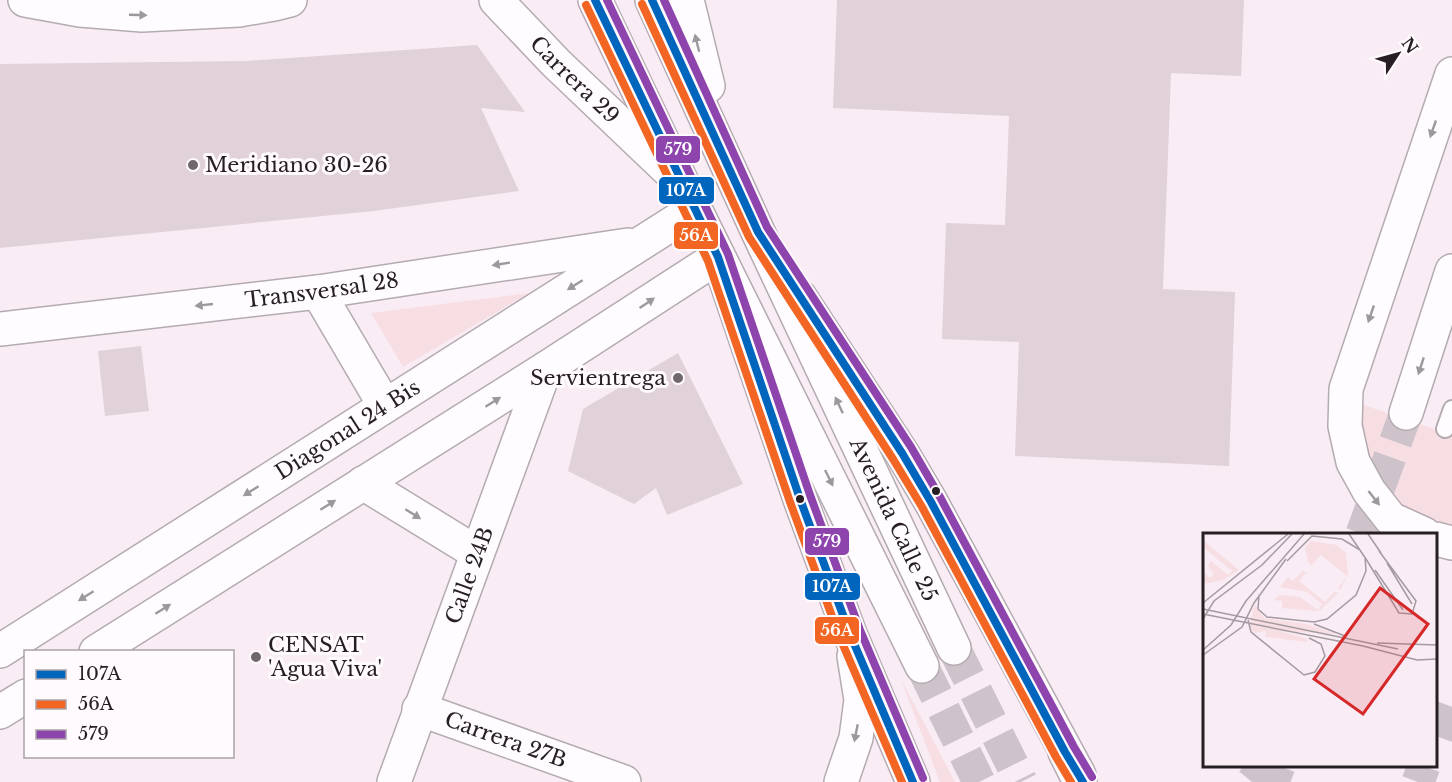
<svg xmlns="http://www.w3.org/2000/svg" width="1452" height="782" viewBox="0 0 1452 782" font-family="'Libre Baskerville',serif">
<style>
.green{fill:#f7dee3}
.building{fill:#e1d2d9}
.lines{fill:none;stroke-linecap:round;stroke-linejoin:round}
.primary-tunnel{stroke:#cfc3cb;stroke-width:33;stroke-dasharray:33 16;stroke-linecap:butt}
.highway-tunnel{stroke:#cfc3cb;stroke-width:33;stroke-dasharray:33 16;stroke-linecap:butt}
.lane-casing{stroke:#b4abb1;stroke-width:20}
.street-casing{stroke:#b4abb1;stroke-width:36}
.secondary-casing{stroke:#b4abb1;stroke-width:36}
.primary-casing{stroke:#b4abb1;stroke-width:36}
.highway-casing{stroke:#b4abb1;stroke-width:36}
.lane{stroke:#fefcfe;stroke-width:16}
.street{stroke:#fefcfe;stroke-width:33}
.secondary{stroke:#fefcfe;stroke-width:33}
.primary{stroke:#fefcfe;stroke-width:33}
.highway{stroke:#fefcfe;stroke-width:33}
.bus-1-casing{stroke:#fffafd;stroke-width:12}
.bus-2-casing{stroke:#fffafd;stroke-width:12}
.bus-3-casing{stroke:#fffafd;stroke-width:12}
.bus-1{stroke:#0065bd;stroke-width:8}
.bus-2{stroke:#f26522;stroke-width:8}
.bus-3{stroke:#8e44ad;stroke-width:8}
.oneway{fill:#9d989c}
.poi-dot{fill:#70666d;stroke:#fffafd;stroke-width:2}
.bus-dot{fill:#271e24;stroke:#fffafd;stroke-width:2}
.labels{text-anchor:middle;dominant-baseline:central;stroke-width:6;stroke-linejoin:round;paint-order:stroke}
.street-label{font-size:21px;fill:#271e24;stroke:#fffafd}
.poi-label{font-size:21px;fill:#271e24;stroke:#fffafd;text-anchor:start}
.inset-road{fill:none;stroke:#a59aa1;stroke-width:1.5}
.view{fill:#d62828;fill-opacity:0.15;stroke:#d62828;stroke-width:3}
.inset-edge{fill:none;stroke:#271e24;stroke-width:3}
.line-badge{stroke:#fffafd;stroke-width:2}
.badge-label{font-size:16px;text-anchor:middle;font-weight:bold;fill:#fff}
</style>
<rect width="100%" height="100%" fill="#f9ecf5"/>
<g class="green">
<polygon points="529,293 403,367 371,313"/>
<polygon points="1355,402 1452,435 1452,533 1394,509 1367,465"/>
<polygon points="900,677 955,782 940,782"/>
</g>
<g class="building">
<polygon points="837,0 1244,0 1241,76 1171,73 1163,289 1235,292 1229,466 1015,456 1019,342 942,339 946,223 1005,225 1009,116 833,108"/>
<polygon points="477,45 525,112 481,108 519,191 374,211 0,248 0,64 247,61"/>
<polygon points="141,346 149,411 105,416 98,351"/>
<polygon points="678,353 743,484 667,515 656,488 634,504 568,471 583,409"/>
</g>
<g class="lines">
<g class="primary-tunnel">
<polyline points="1362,534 1406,413"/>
<polyline points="1436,736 1452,692"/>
<polyline points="1273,782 1279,766"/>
<polyline points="1418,782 1424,766"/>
</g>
<g class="highway-tunnel">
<polyline points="954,648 1021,782"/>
<polyline points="922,666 979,782"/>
<polyline points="1252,782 1265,766"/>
</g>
<g class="lane-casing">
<polyline id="lane" points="1445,429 1452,409"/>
</g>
<g class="street-casing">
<g id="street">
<path id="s1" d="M419,709L624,782"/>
<polyline points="841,782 856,738 861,700 854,656"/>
</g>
</g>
<g class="secondary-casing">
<g id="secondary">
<polyline points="25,0 80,10 142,15 239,10 274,4 290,0"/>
<path id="s2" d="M496,0L556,63L681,182"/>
<polyline points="318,292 385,406"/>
<polyline points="800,297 902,453 931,502 1079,775"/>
<path id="s3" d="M0,329L318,292L628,245"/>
<polyline points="363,483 477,553"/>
<path id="s4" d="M0,651L695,209"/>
<polyline points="96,652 545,369 718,257 800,499 850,634 913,782"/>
<polyline points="0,712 26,696"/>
<path id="s5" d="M394,782L545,369"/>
</g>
</g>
<g class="primary-casing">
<g id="primary">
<polyline points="1406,413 1452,271"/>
<polyline points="1424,534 1391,519 1369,491 1353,462 1345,426 1346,389 1452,74"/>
<polyline points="1436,539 1452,543"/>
<polyline points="1065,752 1080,782"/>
</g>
</g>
<g class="highway-casing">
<g id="highway">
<polyline points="595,0 687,193 922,666"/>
<path id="s6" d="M652,0L758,232L954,648"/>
<polyline points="687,0 708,86"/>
</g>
</g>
<use href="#lane" class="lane"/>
<use href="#street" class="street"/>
<use href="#secondary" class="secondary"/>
<use href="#primary" class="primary"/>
<use href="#highway" class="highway"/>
<g class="bus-1-casing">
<g id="bus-1">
<polyline points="595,0 718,257 800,499 850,634 913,782"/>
<polyline points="652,0 758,232 902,453 931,502 1065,752 1083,782"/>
</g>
</g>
<g class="bus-2-casing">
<g id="bus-2">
<polyline points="642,4 749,237 893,459 922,507 1056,757 1071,782"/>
<polyline points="586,5 708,261 790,502 840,638 902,782"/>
</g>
</g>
<g class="bus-3-casing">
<g id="bus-3">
<polyline points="607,0 728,254 810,495 860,630 923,778"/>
<polyline points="664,0 767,227 911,447 940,497 1074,747 1092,777"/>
</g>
</g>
<use href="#bus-1" class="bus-1"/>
<use href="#bus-2" class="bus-2"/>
<use href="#bus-3" class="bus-3"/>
</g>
<defs><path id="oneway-solid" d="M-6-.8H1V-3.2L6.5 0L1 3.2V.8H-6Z" transform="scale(1.5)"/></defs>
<g class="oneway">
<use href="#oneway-solid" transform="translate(138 15) rotate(2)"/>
<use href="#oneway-solid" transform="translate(697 43) rotate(-104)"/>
<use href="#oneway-solid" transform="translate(1433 129) rotate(109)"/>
<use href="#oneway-solid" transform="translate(501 264) rotate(171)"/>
<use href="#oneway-solid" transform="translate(575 285) rotate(148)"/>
<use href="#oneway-solid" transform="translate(647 303) rotate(-34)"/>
<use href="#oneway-solid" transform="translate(204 305) rotate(174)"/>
<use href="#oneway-solid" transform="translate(1371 314) rotate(109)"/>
<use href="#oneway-solid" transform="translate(1421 366) rotate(108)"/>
<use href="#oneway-solid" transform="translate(493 402) rotate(-32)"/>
<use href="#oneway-solid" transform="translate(839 405) rotate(-115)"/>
<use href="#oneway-solid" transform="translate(829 478) rotate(64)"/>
<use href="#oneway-solid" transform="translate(251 491) rotate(148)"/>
<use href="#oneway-solid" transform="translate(1374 498) rotate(52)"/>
<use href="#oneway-solid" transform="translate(328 505) rotate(-32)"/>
<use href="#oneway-solid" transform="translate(413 514) rotate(32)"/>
<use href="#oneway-solid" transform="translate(86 596) rotate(148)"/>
<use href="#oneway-solid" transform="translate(163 609) rotate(-32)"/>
<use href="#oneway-solid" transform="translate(856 733) rotate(101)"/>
</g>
<g class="poi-dot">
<circle cx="193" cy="165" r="6"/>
<circle cx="678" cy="378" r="6"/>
<circle cx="256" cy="657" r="6"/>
</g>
<g class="bus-dot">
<circle cx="936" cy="491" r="5"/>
<circle cx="800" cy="499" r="5"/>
</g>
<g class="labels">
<g class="street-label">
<text stroke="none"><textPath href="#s2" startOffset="112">Carrera 29</textPath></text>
<text stroke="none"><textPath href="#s3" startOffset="324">Transversal 28</textPath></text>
<text stroke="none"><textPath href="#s4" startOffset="412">Diagonal 24 Bis</textPath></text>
<text stroke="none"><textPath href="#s6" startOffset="573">Avenida Calle 25</textPath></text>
<text stroke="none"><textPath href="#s5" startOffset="220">Calle 24B</textPath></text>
<text stroke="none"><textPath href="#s1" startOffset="92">Carrera 27B</textPath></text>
</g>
<g class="poi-label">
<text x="205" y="165">Meridiano 30-26</text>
<text x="666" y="378" text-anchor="end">Servientrega</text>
<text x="268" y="645">CENSAT<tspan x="268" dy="24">'Agua Viva'</tspan></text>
</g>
</g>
<g transform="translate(1203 533)">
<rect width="234" height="234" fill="#f9ecf5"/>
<path d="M0,7L36,37L20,47L0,51V39L7,45L11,41L0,31L11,40L5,33L8,28L25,42L29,38L0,14ZM108,8L134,12L143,20L145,42L137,57L135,55L144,43L118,22L109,32L105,29L102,14ZM100,37L103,40L96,48L122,69L132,58L135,60L118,77L113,78L79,75V68L71,67L77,62L97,64L115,77L119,71L104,59L77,54L85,44L90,48ZM52,71L61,85L103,91L134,101L76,98L105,106L104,109L62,104L63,98L51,100L46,93Z" fill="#f7dee3"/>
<path class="inset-road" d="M146,1L163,26M165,1L178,20M163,26L196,80L209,81L213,68L176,18M84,28L109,3L139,6L157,17M184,30L209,71M172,37L200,77M56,62L55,76L64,84L111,89L124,86L153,62L163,38L162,24M0,70L85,1M0,76L195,116M0,81L160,113M0,86L11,68L59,32L89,1M45,87L48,99L101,142L112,139L122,123L118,111L106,105M111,91L142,103M174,110L234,112M160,113L214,127L234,126M0,117L28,92L43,68L101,1M0,122L39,94L51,70L83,26"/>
<path class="view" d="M177,55L225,91L160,181L111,146Z"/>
<rect width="234" height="234" class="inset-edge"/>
</g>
<g class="line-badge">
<rect x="655" y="135" width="46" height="29" rx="6" fill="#8e44ad"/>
<rect x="658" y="176" width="57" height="29" rx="6" fill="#0065bd"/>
<rect x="673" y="221" width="46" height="29" rx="6" fill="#f26522"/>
<rect x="804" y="527" width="46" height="29" rx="6" fill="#8e44ad"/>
<rect x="804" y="572" width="57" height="29" rx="6" fill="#0065bd"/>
<rect x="814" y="616" width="46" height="29" rx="6" fill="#f26522"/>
</g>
<g class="badge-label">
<text x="678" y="155">579</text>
<text x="686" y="196">107A</text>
<text x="696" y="241">56A</text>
<text x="827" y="547">579</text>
<text x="832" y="592">107A</text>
<text x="837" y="636">56A</text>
</g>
<rect x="24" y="650" width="210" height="108" fill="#fffafd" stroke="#a9a2a6" stroke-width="1.5"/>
<rect x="36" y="670" width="30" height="9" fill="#0065bd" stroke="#a9a2a6" stroke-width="1.5"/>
<text x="78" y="680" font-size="18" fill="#271e24">107A</text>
<rect x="36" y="700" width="30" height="9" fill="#f26522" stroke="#a9a2a6" stroke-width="1.5"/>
<text x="78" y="710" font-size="18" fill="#271e24">56A</text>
<rect x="36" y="730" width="30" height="9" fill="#8e44ad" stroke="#a9a2a6" stroke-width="1.5"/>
<text x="78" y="740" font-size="18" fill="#271e24">579</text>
<g transform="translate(1398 54) rotate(54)" stroke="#fffafd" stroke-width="4.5" paint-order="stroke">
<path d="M0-4.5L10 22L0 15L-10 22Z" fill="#271e24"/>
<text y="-9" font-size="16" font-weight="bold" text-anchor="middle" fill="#271e24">N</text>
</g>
</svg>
